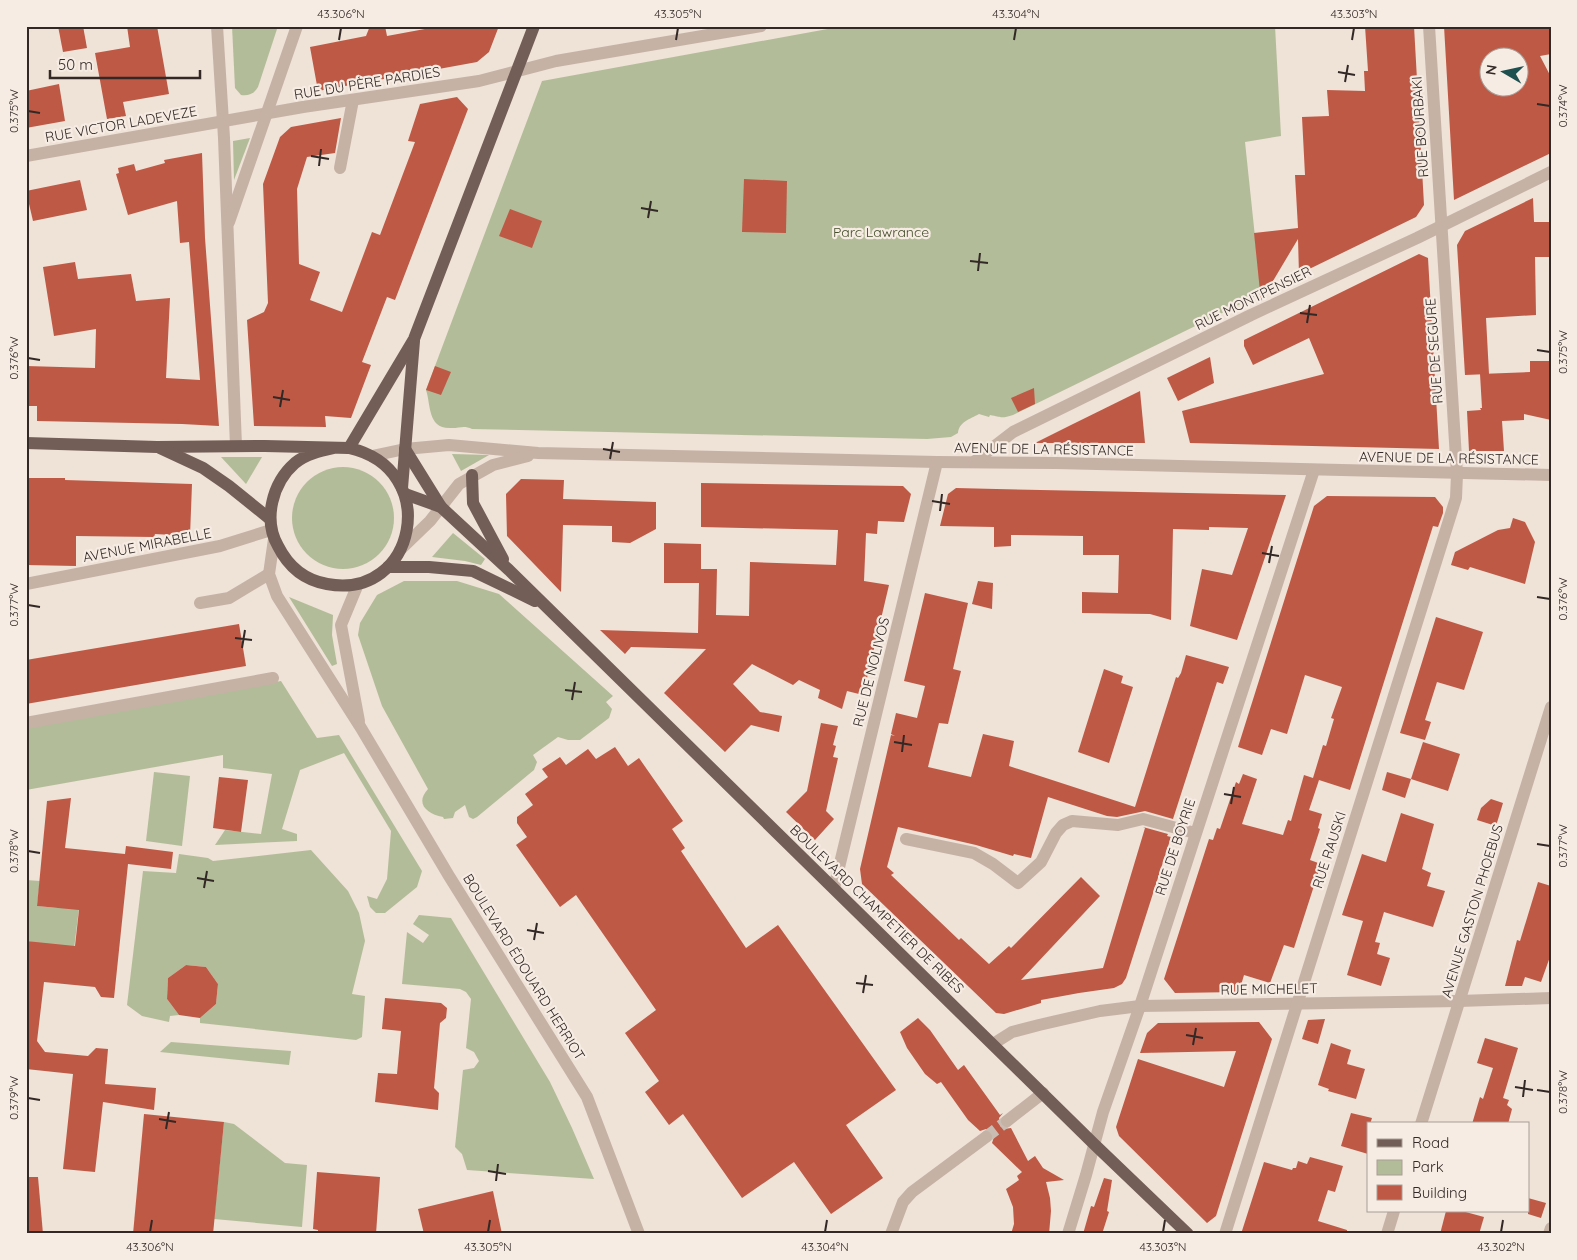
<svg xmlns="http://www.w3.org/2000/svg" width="1577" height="1260" viewBox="0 0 1577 1260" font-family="Quicksand,sans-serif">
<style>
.green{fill:#b3bc99}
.building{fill:#be5946;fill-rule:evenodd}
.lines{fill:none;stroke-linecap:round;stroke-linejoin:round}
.minor-tunnel{stroke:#c9bdb3;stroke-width:12;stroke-dasharray:12 6;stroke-linecap:butt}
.minor{stroke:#c6b1a5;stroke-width:12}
.major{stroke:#735e57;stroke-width:12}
.ticks{fill:none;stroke:#322825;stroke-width:2}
.labels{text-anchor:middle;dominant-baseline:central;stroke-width:4.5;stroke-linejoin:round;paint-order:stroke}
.street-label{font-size:14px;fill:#322825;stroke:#f7ece3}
.park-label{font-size:14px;fill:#444e2b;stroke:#f7ece3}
.neatline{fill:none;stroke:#322825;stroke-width:2}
.ticks-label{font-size:12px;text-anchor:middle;fill:#322825}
</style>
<rect width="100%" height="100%" fill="#efe2d7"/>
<g class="green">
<path d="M232,26H278L258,87C254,94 248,96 241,95L235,88Z"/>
<path d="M844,26H1275L1281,136L1245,142L1261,294L1013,415C1001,419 1001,417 990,415L989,417L979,414C970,419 959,422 958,433L951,437L927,439L472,429C464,425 460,428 452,428C427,430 431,404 426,390L542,81Z"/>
<polygon points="250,138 234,180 233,141"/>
<polygon points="452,454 489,455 461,471"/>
<polygon points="221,457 262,457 246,484"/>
<circle cx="343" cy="518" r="51"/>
<polygon points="453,533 485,559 481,565 465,561 432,557"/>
<path d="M404,581H457L499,594L613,696L606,702L612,709L609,718L580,740H568L558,737L533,755L537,762L534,770L477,817L473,819L469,817L465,805L455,812L453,818L444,819L443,817C426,814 415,803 428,789L382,706L358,635L360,623L377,595Z"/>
<polygon points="289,597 333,615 332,635 337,664 332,666"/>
<polygon points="281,681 317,738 339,735 422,871 417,887 385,913 376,913 370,907 367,896 377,899 387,879 391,831 344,753 300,770 282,829 297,834 297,841 215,845 225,830 261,834 272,774 223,768 223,755 26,790 26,727"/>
<polygon points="154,772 190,776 182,846 146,841"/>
<polygon points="311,850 348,891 359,913 365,941 352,994 365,996 362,1037 356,1040 200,1023 200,1018 216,1004 218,984 206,967 186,965 168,978 167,999 179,1015 170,1016 169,1022 142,1016 127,1005 143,871 176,873 179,854 208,858 213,861"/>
<polygon points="83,875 74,949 26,941 26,880 40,881 37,906 58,908"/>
<polygon points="419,915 451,918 550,1082 572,1128 594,1179 467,1170 462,1154 455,1147 463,1070 474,1068 479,1061 474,1052 466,1048 471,999 466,992 460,989 402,984 407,932 423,943 429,935 413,924"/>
<polygon points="171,1042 291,1051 289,1065 160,1052"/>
<polygon points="224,1122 234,1124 285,1163 307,1165 302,1227 214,1219"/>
</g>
<g class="building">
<polygon points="58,26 83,26 87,48 63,52"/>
<polygon points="127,26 157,26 169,94 123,102 126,116 107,119 95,53 130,47"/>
<polygon points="370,26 385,26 387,36 441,26 499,26 489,52 477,62 318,91 310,47 366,36"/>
<polygon points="1365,26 1414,26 1424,205 1416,217 1299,274 1298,239 1261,301 1254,233 1298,228 1295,175 1305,175 1302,117 1329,116 1327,90 1365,91 1364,71 1368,71"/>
<path d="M1444,26H1551V54L1540,56L1551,77V153L1454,200ZM1490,58H1520V88H1490Z"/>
<polygon points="59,84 65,121 26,128 26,91"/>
<polygon points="457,97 468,109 395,300 387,297 362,362 371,365 351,418 325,416 326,427 254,426 247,320 264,312 268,303 263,184 280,137 291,127 341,118 335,153 307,157 297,189 299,264 320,272 310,300 342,312 372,232 380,235 415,142 408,141 420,104"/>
<polygon points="202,153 205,238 219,426 182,424 37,421 37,406 26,406 26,366 95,368 96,329 54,336 43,267 75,262 78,279 131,274 136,301 170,298 166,378 200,380 189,242 180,243 177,201 128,215 116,174 119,173 118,168 134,164 136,171 165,163 164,160"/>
<polygon points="744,179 787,181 786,233 742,232"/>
<polygon points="80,180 87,210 33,221 26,191"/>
<polygon points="1533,198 1534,222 1551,222 1551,257 1535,257 1536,315 1486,318 1489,374 1465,375 1457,245 1465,231"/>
<polygon points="510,209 542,221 532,248 499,236"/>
<polygon points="1419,254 1428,258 1439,449 1190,443 1182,411 1324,374 1309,338 1253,365 1244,346 1244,340"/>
<polygon points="1210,357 1214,383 1178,401 1167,378"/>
<polygon points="1530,361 1551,361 1551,420 1524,414 1524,420 1502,421 1504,451 1469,451 1467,411 1481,410 1480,408 1482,408 1480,374 1530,372"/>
<polygon points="435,366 451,372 441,395 426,390"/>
<polygon points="1034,388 1035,404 1018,412 1011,398"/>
<polygon points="1140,391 1145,443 1035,443 1071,425"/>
<polygon points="26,478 65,478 65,480 192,484 190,536 155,534 154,537 76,536 76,566 26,565"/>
<polygon points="521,479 564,480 563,499 656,502 656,529 630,543 612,542 612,526 563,525 561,592 507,536 506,494"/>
<polygon points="701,483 903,486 911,494 904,522 878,521 877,534 866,533 864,581 889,585 863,695 847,691 842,709 818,698 820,690 799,680 793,685 752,664 733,684 760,712 782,716 779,732 751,725 725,752 664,693 706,649 631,647 625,654 600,630 698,633 699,583 664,583 664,543 701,544 701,569 717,569 716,615 749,616 750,562 836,565 838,530 701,527"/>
<polygon points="956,488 996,489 1286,495 1237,640 1190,626 1202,569 1232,575 1248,528 1209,527 1209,530 1173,529 1171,620 1150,614 1082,613 1082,592 1118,593 1119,555 1083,555 1083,536 1011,535 1011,546 994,547 994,527 940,526 948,494"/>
<polygon points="1327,496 1435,497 1443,507 1443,513 1438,527 1433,526 1350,790 1319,780 1309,810 1322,814 1318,828 1320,829 1310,860 1321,864 1294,948 1284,945 1270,983 1244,975 1239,992 1175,993 1164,979 1209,839 1213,840 1217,828 1220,829 1236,782 1239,784 1243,774 1257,779 1242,824 1283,835 1288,820 1291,821 1304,775 1313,778 1323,745 1326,746 1334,719 1331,718 1342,687 1305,675 1287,734 1271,729 1262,755 1238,747 1314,506"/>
<polygon points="1513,518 1525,522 1535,542 1525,584 1470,567 1468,570 1451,565 1455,552 1498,530 1510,528"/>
<polygon points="978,581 993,583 992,609 972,604"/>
<polygon points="925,593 968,603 953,669 961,671 948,724 939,723 928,767 971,777 983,734 1014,741 1009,766 1135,807 1176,677 1178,678 1181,673 1186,655 1229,667 1223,684 1217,682 1173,819 1145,811 1117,817 1107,816 1048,797 1031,858 1014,854 1013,856 976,845 898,827 887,867 894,873 891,875 959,940 961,938 989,964 1009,946 1011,948 1081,877 1100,896 1021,980 1103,968 1145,828 1143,827 1168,834 1167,836 1171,837 1126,978 1122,984 1114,988 1079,993 1041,1000 1041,1003 1004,1014 996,1013 862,884 860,869 891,735 895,736 891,734 896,713 917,718 925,686 904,681"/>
<polygon points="1436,617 1483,632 1464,690 1437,682 1425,720 1431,722 1425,740 1400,733"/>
<polygon points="239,624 246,666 26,704 26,660"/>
<polygon points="1104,669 1123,676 1121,683 1133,687 1109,763 1078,752"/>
<polygon points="821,723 838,726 833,745 836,746 833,757 838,758 826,811 834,819 815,840 786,812 807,791"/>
<polygon points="1423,742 1460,754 1448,791 1411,779"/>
<polygon points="615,747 628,766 639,758 683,821 672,829 685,848 681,851 746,948 778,925 896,1090 846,1125 883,1178 831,1214 794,1162 742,1198 683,1114 669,1125 645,1092 659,1081 625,1033 656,1010 576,895 560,907 516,845 527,837 517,823 517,817 533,805 525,794 548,777 542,769 560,757 566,765 588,749 596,759"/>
<polygon points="1387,772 1411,779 1405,798 1382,790"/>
<polygon points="219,777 248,780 241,832 213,828"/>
<polygon points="71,798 65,848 125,854 126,846 173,852 171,869 128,864 114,998 101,997 95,987 44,982 37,1041 45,1052 88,1056 96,1048 108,1049 105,1084 156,1088 154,1110 103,1102 95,1172 63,1169 73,1074 26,1069 26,941 75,946 79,910 37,906 47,801"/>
<polygon points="1491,799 1503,803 1496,826 1477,820 1481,808"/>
<polygon points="1401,813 1434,824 1422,869 1431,873 1427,886 1445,891 1433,927 1384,912 1375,942 1380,943 1377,954 1390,958 1381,986 1347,975 1363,921 1342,915 1362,854 1386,862"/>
<polygon points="1538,882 1551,886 1551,954 1541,982 1525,977 1522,986 1505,986 1517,940 1520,941"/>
<polygon points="186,965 206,967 218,984 216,1004 200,1018 179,1015 167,999 168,978"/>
<polygon points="385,998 441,1003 447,1008 446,1018 440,1023 434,1088 439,1093 438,1110 375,1102 378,1073 397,1074 401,1031 382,1029"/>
<polygon points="918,1018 930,1030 958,1070 964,1065 1000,1115 1003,1113 999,1118 1000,1126 1004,1129 1011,1128 1028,1161 1035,1156 1043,1168 1064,1180 1046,1182 1050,1198 1051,1211 1049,1234 1011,1234 1014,1224 1013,1207 1006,1189 1019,1180 1017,1176 1022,1172 992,1143 994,1137 992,1132 986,1129 980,1131 968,1120 941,1082 937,1084 925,1074 907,1048 900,1032"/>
<polygon points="1325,1019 1318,1044 1302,1039 1308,1020"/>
<polygon points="1259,1022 1272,1039 1216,1216 1207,1223 1119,1136 1116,1127 1138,1059 1224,1087 1236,1051 1140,1053 1147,1033 1158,1023"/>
<polygon points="1485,1038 1518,1048 1503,1098 1509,1100 1507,1105 1512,1109 1508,1124 1472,1124 1480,1097 1483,1099 1493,1068 1477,1063"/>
<polygon points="1331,1043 1351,1050 1347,1064 1365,1069 1356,1099 1328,1091 1329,1089 1318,1085"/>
<polygon points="1351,1113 1372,1118 1370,1124 1368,1124 1368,1154 1341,1146"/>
<polygon points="144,1114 224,1122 213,1234 133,1234"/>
<polygon points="1310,1157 1343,1166 1335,1192 1328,1190 1318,1221 1347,1230 1347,1234 1241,1234 1264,1162 1292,1170 1293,1168 1296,1168 1298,1161 1307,1164"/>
<polygon points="317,1172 380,1177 376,1234 318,1234 318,1230 313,1229"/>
<polygon points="26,1177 38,1177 43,1234 26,1234"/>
<polygon points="1104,1178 1112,1180 1107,1211 1109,1212 1102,1234 1083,1234 1091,1206 1094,1207"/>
<polygon points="493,1191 502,1234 424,1234 418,1209"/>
<polygon points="1528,1198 1546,1203 1541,1218 1528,1214"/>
<polygon points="1446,1211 1462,1211 1484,1217 1479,1234 1440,1234"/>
</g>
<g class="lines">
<polyline class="minor-tunnel" points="986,1137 1007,1121"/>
<g class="minor">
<polyline points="217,26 224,138 236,446"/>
<polyline points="26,156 303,107 479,81 556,61 761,26"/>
<polyline points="340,168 353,100"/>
<polyline points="229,222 297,26"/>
<polyline points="372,456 405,449 449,445 538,453 937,462 1056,463 1551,475"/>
<polyline points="974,462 1013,432 1251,315 1417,238 1551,172"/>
<polyline points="274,539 269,574 277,596 361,728 449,876 587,1097 639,1234"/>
<polyline points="400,550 430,521 459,484 493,465 528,456"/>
<polyline points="26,584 220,546 271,530"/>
<polyline points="358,584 341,625 359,721"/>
<polyline points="200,603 229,598 269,574"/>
<polyline points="26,723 273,678"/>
<polyline points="906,839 974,853 993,864 1018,883 1041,862 1056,833 1063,825 1072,821 1118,825 1143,819 1195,833"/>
<polyline points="834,888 937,462"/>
<polyline points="993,1044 1012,1032 1039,1025 1100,1011 1140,1006 1459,1001 1551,998"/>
<polyline points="1007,1121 1043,1093"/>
<polyline points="1421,1124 1551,707"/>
<polyline points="891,1234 903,1202 912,1192 986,1137"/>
<polyline points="1068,1234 1086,1175 1103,1112 1140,1006 1314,470"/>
<polyline points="1225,1234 1456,498 1457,474 1429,26"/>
<polyline points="1387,1234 1394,1211"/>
<polyline points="1549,1234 1551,1228"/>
</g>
<g class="major">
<path d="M26,443L157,447L265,446L349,448C443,469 416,601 327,584C304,580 288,566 278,546C263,520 272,483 295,463C306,454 320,451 334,448"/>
<polyline points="160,448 203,468 229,486 270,519"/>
<polyline points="349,448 414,339 534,26"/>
<polyline points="405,449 441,507"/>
<polyline points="472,475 473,503 503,559"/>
<polyline points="402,488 414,341"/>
<polyline points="405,494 441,507 509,570 1094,1144 1188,1234"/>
<polyline points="388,567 429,567 473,571 535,601"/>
</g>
</g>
<path class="ticks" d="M339,40L341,28M676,40L678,28M1014,40L1016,28M1352,40L1354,28M1338,72L1355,75M1345,82L1348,65M1537,104L1550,106M28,111L40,113M311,156L329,159M319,166L321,149M641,208L658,211M648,218L651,201M970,261L988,263M978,271L980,253M1300,313L1317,315M1307,323L1310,305M1537,350L1550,352M28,358L40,360M273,397L290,400M280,407L283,390M603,449L620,452M610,459L613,442M932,501L950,504M940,511L942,494M1262,553L1279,556M1269,563L1272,546M1537,597L1550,599M28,605L40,607M235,638L252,640M242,648L245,630M565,690L582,692M572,700L575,682M894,742L912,745M902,752L904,735M1224,794L1241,797M1231,804L1234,787M1537,844L1550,846M28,851L40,853M197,878L214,881M204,888L207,871M527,930L544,933M534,940L537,923M856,983L873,985M863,993L866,975M1186,1035L1203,1038M1193,1045L1196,1028M1515,1087L1533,1090M1537,1090L1550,1092M1523,1097L1525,1080M28,1098L40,1100M159,1119L176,1122M166,1129L169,1112M488,1171L506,1174M496,1181L498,1164M150,1232L152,1220M488,1232L490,1220M825,1232L827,1220M1163,1232L1165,1220M1501,1232L1503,1220"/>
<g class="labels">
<g class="street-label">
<text transform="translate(367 83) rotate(-9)">RUE DU PÈRE PARDIES</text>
<text transform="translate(121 124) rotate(-10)">RUE VICTOR LADEVEZE</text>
<text transform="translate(1420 127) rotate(-94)">RUE BOURBAKI</text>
<text transform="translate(1253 298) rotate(-26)">RUE MONTPENSIER</text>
<text transform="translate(1434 351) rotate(-94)">RUE DE SEGURE</text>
<text transform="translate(1044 449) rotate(1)">AVENUE DE LA RÉSISTANCE</text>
<text transform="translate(1449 458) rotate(1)">AVENUE DE LA RÉSISTANCE</text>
<text transform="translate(147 545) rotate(-11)">AVENUE MIRABELLE</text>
<text transform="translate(871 672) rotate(-76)">RUE DE NOLIVOS</text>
<text transform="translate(1175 847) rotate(-72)">RUE DE BOYRIE</text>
<text transform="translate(1329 850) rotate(-72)">RUE RAUSKI</text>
<text transform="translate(877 909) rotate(44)">BOULEVARD CHAMPETIER DE RIBES</text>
<text transform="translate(1472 911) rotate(-73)">AVENUE GASTON PHOEBUS</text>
<text transform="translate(524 967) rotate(58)">BOULEVARD ÉDOUARD HERRIOT</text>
<text transform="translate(1269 989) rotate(-1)">RUE MICHELET</text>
</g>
<g class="park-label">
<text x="881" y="232">Parc Lawrance</text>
</g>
</g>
<rect width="1577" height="1260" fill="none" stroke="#f7ece3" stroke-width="55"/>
<rect x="1367" y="1122" width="162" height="90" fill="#f7ece3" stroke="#a89e97"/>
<rect x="1377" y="1139" width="25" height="8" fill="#735e57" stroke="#a89e97"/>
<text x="1412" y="1148" font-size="15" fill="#322825">Road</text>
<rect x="1377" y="1160" width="25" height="15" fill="#b3bc99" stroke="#a89e97"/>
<text x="1412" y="1172" font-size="15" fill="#322825">Park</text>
<rect x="1377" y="1185" width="25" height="15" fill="#be5946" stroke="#a89e97"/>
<text x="1412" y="1198" font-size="15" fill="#322825">Building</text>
<g transform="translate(1504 72) rotate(279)"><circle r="24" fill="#f7ece3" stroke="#a89e97"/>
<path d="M0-4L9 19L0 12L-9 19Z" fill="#1e504f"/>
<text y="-8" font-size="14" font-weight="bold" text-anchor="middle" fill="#322825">N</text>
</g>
<path d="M50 70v8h150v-8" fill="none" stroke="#322825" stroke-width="2.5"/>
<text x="58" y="70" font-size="15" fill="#322825" stroke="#f7ece3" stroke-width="4" paint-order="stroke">50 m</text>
<rect x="28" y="28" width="1522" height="1204" class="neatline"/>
<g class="ticks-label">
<text x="341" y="18">43.306°N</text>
<text x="678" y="18">43.305°N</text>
<text x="1016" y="18">43.304°N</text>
<text x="1354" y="18">43.303°N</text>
<text transform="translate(1563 106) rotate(-90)" y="4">0.374°W</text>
<text transform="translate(14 111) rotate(-90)" y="4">0.375°W</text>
<text transform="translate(1563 352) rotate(-90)" y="4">0.375°W</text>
<text transform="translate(14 358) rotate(-90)" y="4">0.376°W</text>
<text transform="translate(1563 599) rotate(-90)" y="4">0.376°W</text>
<text transform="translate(14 605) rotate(-90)" y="4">0.377°W</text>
<text transform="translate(1563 846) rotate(-90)" y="4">0.377°W</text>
<text transform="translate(14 851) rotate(-90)" y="4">0.378°W</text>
<text transform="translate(1563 1092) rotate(-90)" y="4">0.378°W</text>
<text transform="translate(14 1098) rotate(-90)" y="4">0.379°W</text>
<text x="150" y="1251">43.306°N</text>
<text x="488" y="1251">43.305°N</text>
<text x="825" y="1251">43.304°N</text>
<text x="1163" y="1251">43.303°N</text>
<text x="1501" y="1251">43.302°N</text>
</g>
</svg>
